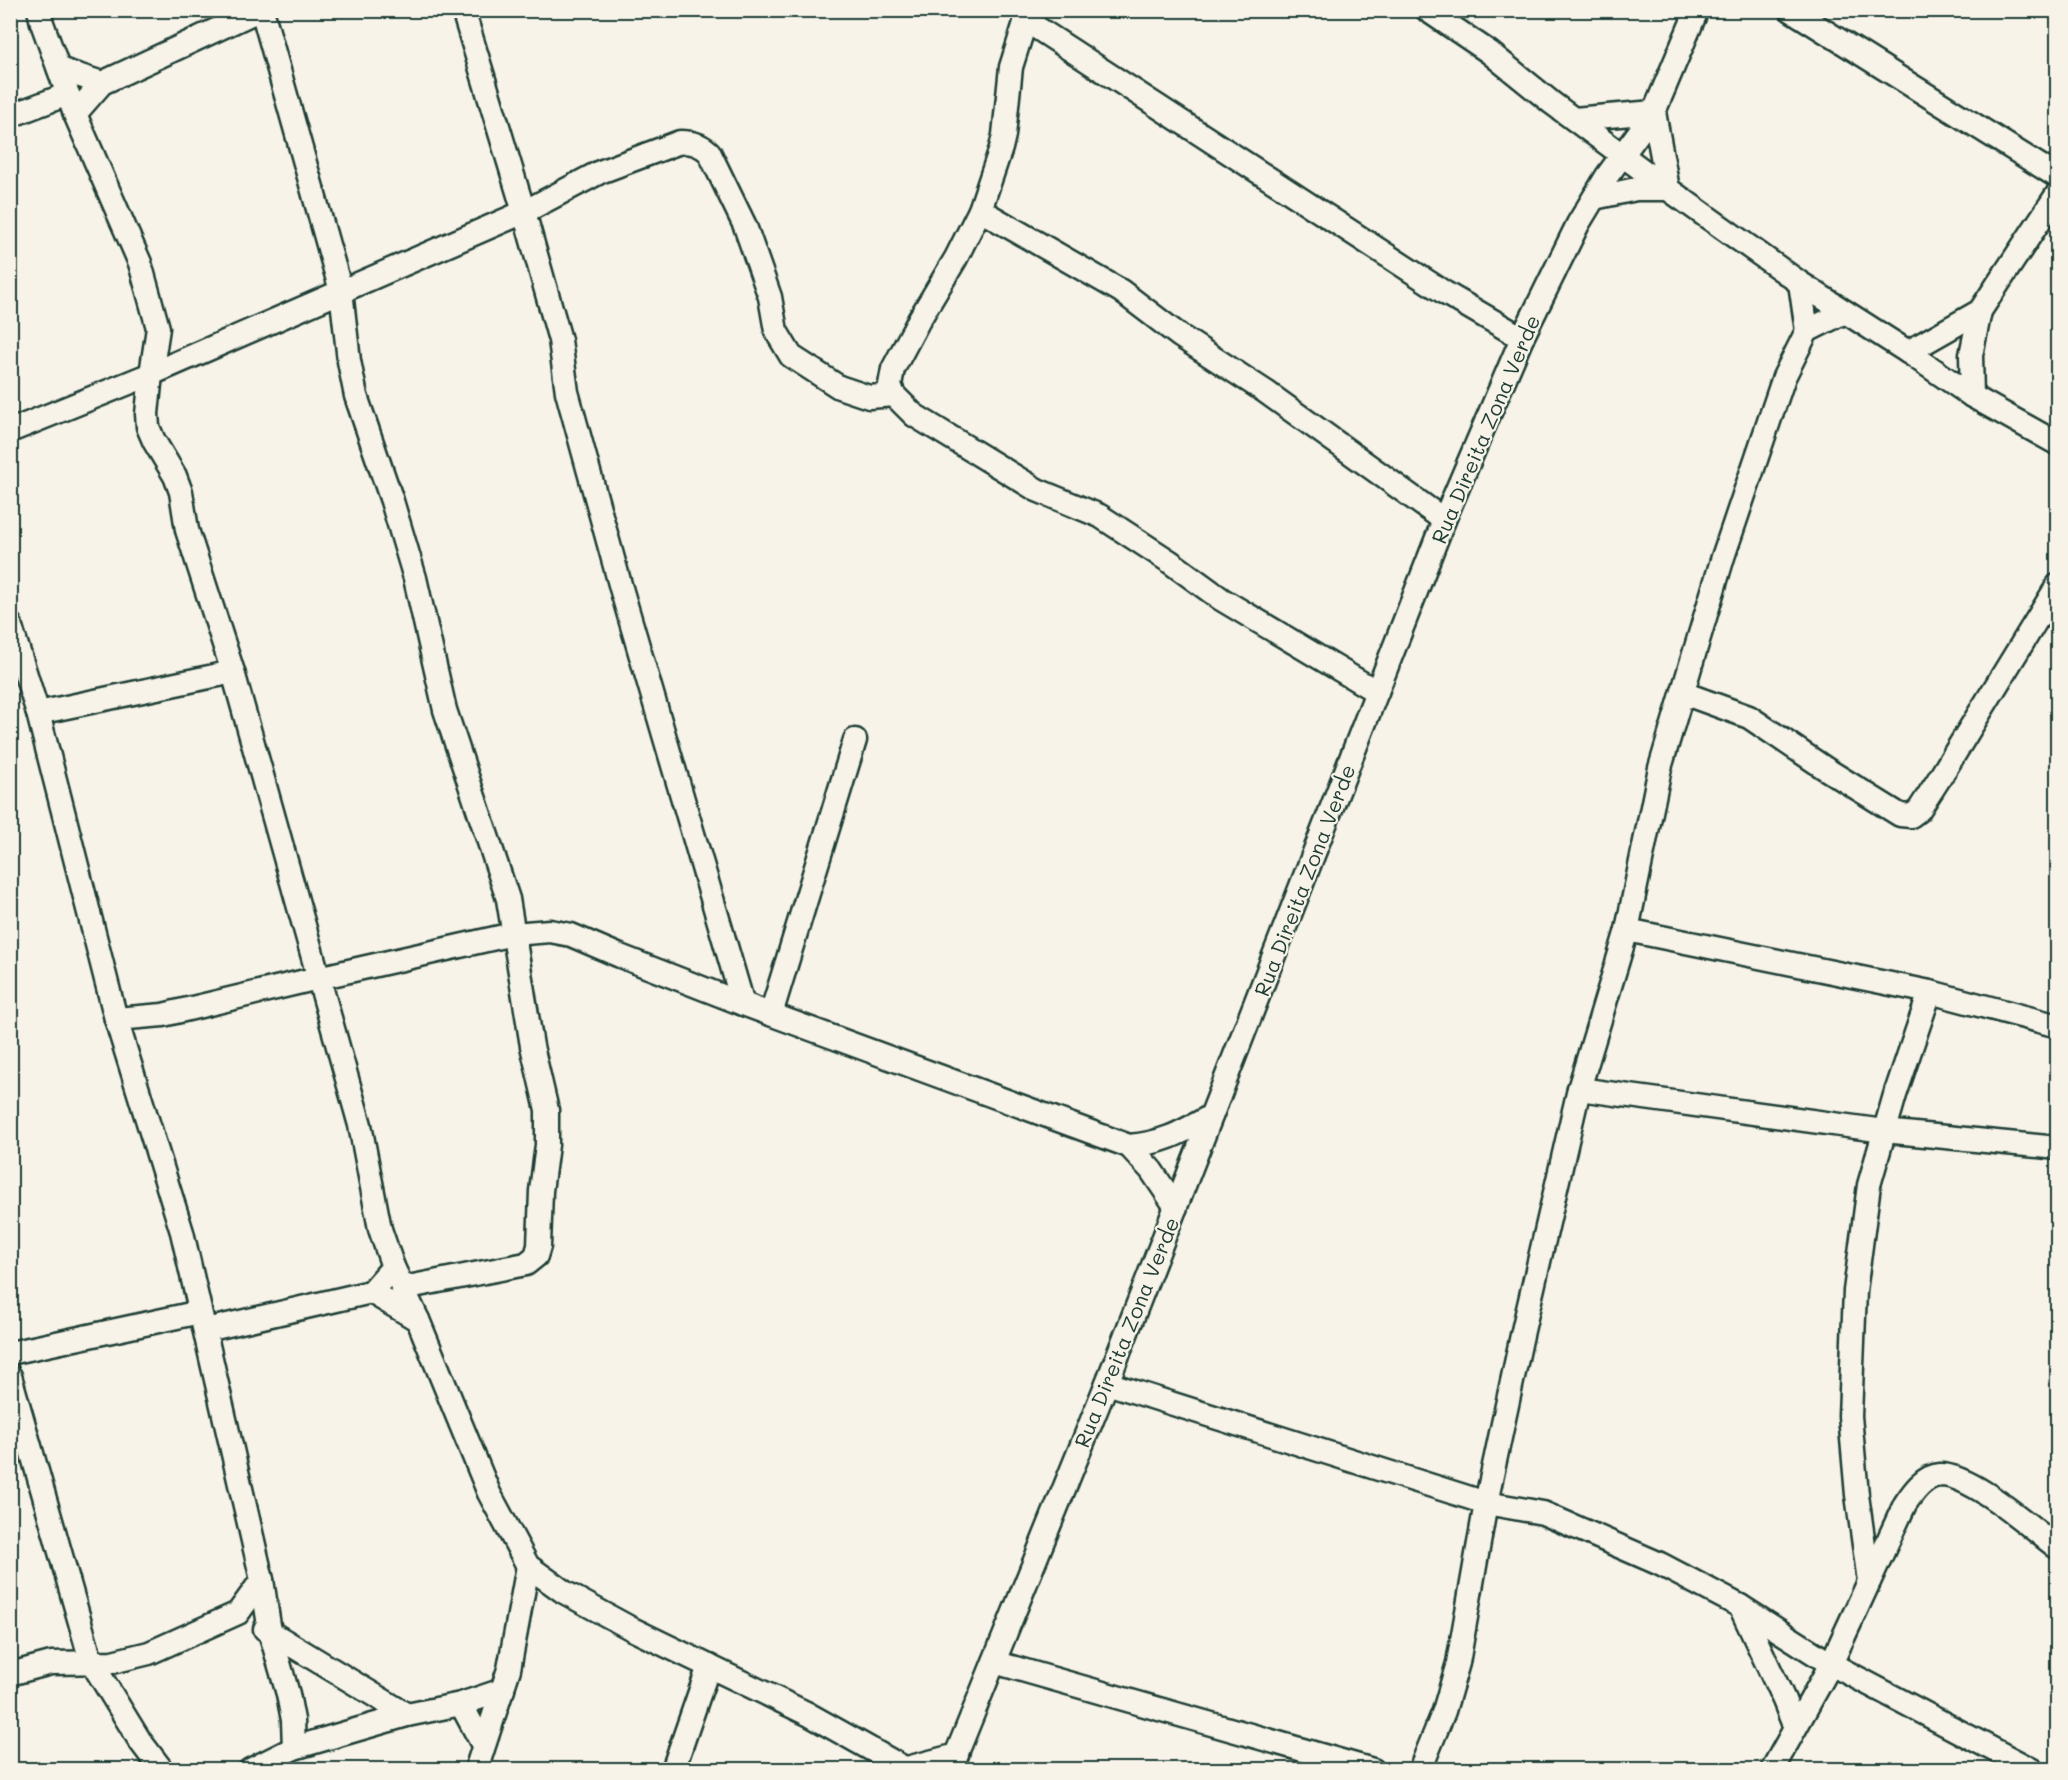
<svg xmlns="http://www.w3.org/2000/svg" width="2068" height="1780" viewBox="0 0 2068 1780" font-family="Mali,sans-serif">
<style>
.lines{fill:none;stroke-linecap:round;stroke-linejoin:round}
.minor-casing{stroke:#1f3d34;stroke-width:27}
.minor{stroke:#f7f3e8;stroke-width:22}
.labels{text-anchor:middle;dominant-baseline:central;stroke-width:4.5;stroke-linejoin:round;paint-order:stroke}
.street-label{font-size:21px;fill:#1f3d34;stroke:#f7f3e8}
</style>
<rect width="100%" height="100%" fill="#f7f3e8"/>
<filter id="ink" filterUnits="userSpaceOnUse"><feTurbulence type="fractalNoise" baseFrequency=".0167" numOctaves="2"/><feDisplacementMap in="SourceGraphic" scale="12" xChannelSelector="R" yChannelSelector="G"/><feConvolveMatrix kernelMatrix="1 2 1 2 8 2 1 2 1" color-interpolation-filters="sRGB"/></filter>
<g filter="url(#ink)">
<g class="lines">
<g class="minor-casing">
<g id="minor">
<polyline points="39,10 42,23 75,114 140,263 158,328 151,374 147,414 148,427 154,441 175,476 181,492 187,530 233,672 360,1125 380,1229 393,1267 418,1320 489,1493 528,1566 564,1592 632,1629 808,1714 908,1770"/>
<polyline points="262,10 341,291 349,361 356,396 392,501 415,578 445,710 508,899 532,1046 547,1110 547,1145 541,1191 539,1246 536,1256 526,1264 403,1288"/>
<polyline points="463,10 524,212 560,340 567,392 621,588 743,1004"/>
<polyline points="1029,10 1011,67 1004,135 1001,148 980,210 956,258 919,320 893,369 890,385 894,395 914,415 1037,490 1100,516 1169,561 1221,599 1377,692"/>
<polyline points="1427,10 1489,52 1552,103 1668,189 1800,283 1908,352 1972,396 2058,444"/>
<polyline points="1791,10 2058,177"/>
<polyline points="1025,20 1445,293 1522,338"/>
<polyline points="59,69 102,83"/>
<polyline points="75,114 102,83 259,10"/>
<polyline points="10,116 68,94"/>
<polyline points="1574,119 1654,112 1668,189 1636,189 1594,198"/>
<polyline points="980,210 1121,291 1180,336 1266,392 1444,520"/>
<polyline points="1800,283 1807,331"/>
<polyline points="1908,352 1980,311"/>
<polyline points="1972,396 1971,355 1980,311 2058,193"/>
<path d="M10,431L151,374L524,212L600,172L680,142C692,142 700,144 709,152L745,226L770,297L776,331L791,356L839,387L869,397L894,395"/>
<polyline points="10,624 38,713 116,1019 182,1232 262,1580 270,1632 288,1694 293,1720 294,1748"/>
<polyline points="1683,693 1749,717 1826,769 1900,815 1911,816 1919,810 1939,779 2058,585"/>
<polyline points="38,713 233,672"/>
<polyline points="1627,930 1930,992 2058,1026"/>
<polyline points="771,1014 855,740"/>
<path d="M116,1019L163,1015L318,978L513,934L550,931L571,935L620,956L743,1004L1129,1146C1164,1143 1182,1132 1211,1116"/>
<polyline points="1579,1089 1884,1131 2058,1148"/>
<polyline points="1129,1146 1151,1170 1176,1207"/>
<polyline points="371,1292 418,1320"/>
<polyline points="206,1330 371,1292 393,1267"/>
<polyline points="10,1353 200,1312"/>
<polyline points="10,1376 91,1661 140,1741 162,1770"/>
<polyline points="1107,1383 1486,1503 1543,1513 1660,1564 1740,1606 1831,1664 2032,1770"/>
<polyline points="1869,1581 1857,1495 1850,1416 1855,1291 1869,1185 1895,1095 1930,992"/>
<polyline points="1740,1606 1784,1700 1795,1728"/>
<polyline points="265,1629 407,1715"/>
<polyline points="994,1662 1373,1770"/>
<polyline points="10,1674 51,1663 112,1662 149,1653 238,1613 262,1580"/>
<polyline points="461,1704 483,1745"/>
<polyline points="907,1768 957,1755"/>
<polyline points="250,1770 294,1748 407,1715 461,1704 503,1690"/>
<polyline points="476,1770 509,1669 528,1566"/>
<polyline points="673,1770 709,1666"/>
<polyline points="950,1770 1107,1383 1444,520 1522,338 1578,224 1607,176 1654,112 1697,10"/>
<polyline points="1420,1770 1444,1711 1458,1663 1486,1503 1522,1335 1579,1089 1627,930 1660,768 1723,557 1784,377 1807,331 1845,312"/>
<path d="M1772,1770L1831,1664L1905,1504C1913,1492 1924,1476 1940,1475C1973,1475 2031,1528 2058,1548"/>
</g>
</g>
<use href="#minor" class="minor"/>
</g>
</g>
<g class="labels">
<g class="street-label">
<text transform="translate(1485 429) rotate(-67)">Rua Direita Zona Verde</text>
<text transform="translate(1304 880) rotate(-69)">Rua Direita Zona Verde</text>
<text transform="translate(1126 1332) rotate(-68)">Rua Direita Zona Verde</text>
</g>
</g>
<rect width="2068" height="1780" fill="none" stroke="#f7f3e8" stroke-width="36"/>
<rect x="18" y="18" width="2032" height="1744" fill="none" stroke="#1f3d34" stroke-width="2" filter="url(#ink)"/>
</svg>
